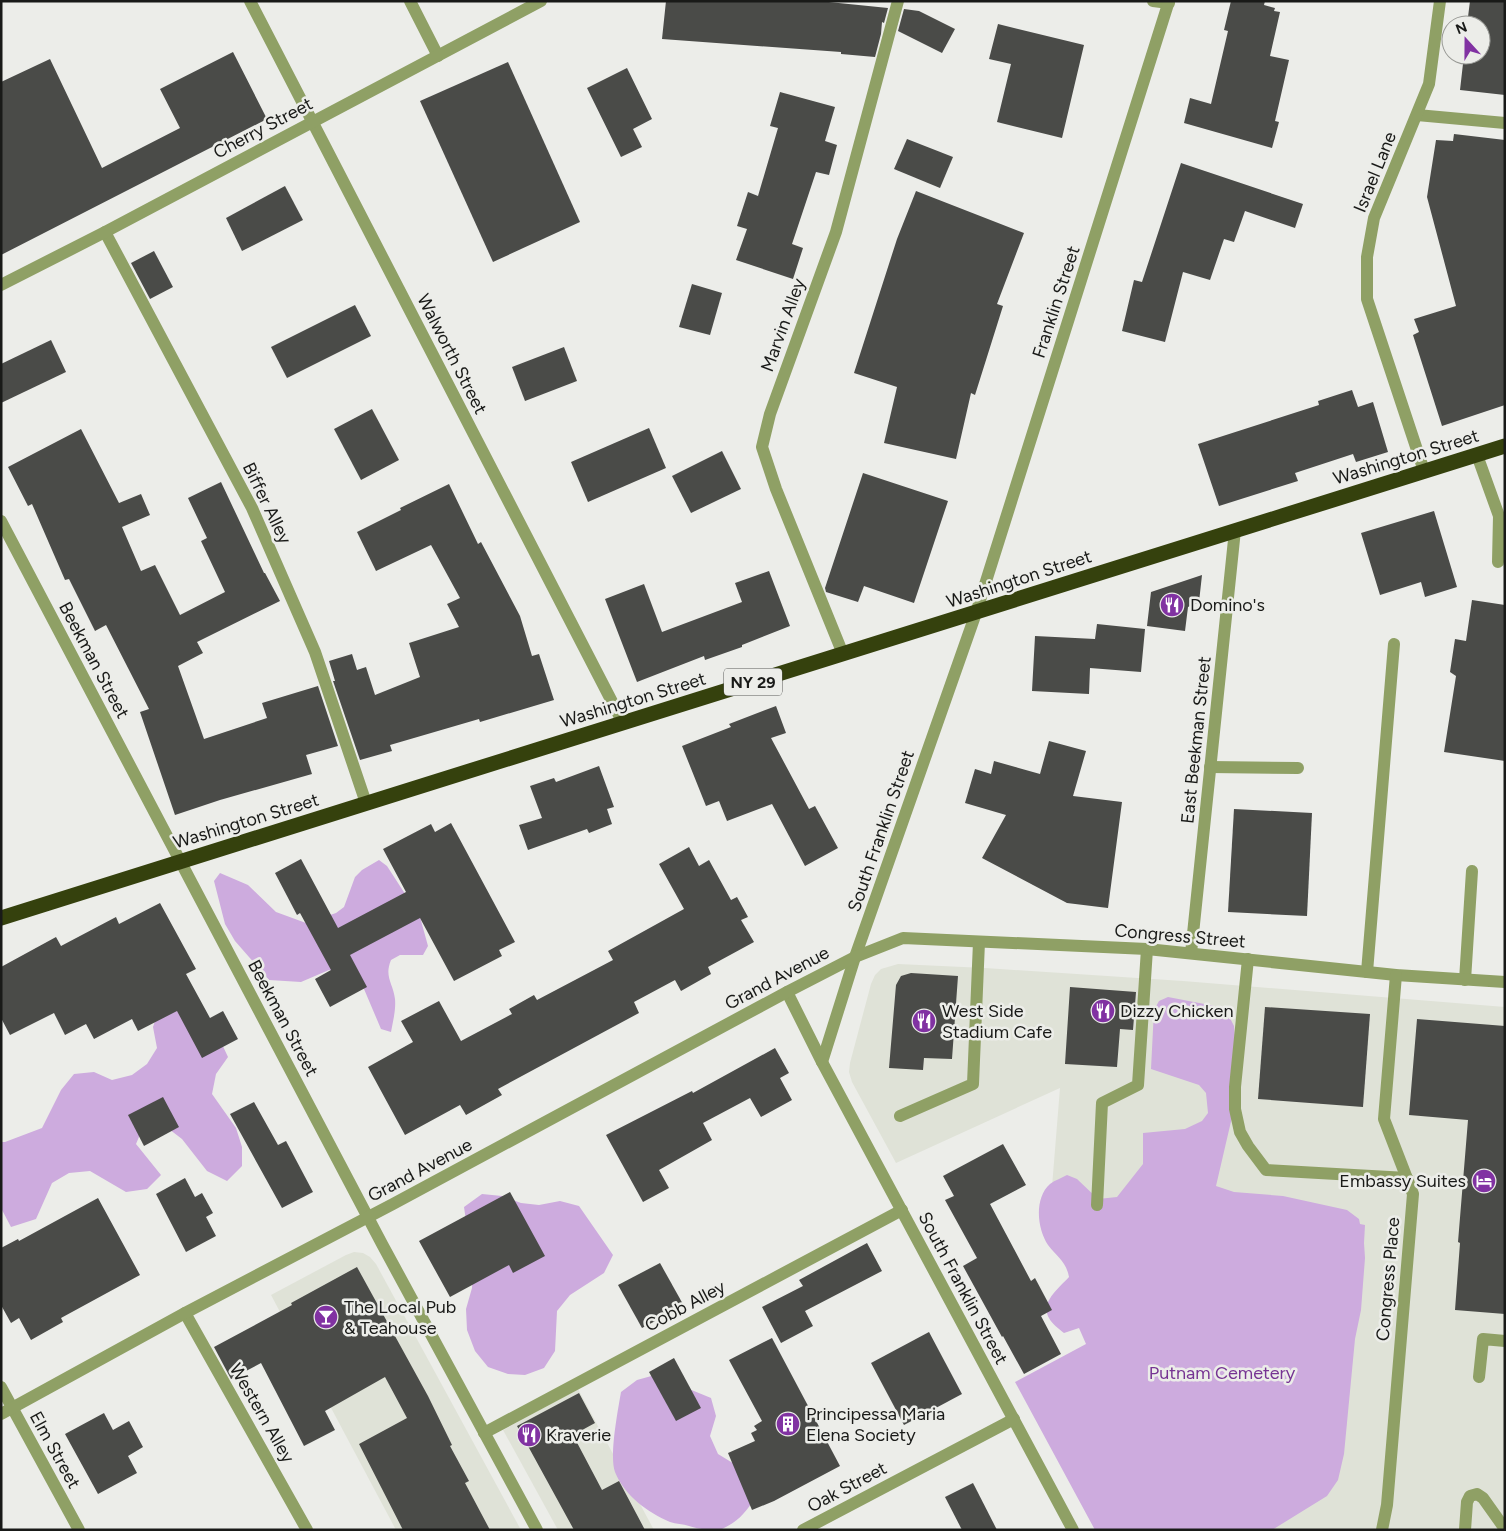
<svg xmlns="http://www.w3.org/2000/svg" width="1506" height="1531" viewBox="0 0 1506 1531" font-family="Figtree,sans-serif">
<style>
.built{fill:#dfe2d7}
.green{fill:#cdabde}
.building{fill:#4a4b48}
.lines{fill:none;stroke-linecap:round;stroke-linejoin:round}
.minor{stroke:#8fa065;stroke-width:12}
.highway{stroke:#35410d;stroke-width:15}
.labels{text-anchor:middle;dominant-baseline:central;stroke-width:5;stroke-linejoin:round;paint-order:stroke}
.shield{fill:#ecede9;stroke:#585957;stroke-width:1}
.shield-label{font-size:16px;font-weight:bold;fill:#191a18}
.street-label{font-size:18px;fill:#191a18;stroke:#ecede9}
.poi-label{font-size:18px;fill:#191a18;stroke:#ecede9;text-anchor:start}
.park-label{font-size:18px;fill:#763493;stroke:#ecede9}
</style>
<rect width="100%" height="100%" fill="#ecede9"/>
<g class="built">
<polygon points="898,964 985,968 1183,981 1505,1007 1505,1530 1232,1530 1051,1199 1060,1088 896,1163 852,1082 849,1072 850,1063 871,984 875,975 881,969"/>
<polygon points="354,1252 363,1253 370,1257 376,1264 521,1530 396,1530 271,1295 346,1255"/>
<polygon points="578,1389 654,1530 558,1530 503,1430"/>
</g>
<g class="green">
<path d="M379,860L387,866L420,917L428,946L423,955H400L391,960C384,977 393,983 395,999C396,1010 393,1021 391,1032L381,1029L364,989L349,974L329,970L301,982L269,980L235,941L225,924L214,881L220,873L248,885L276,912L306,923L336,913L344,907L355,877L362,870Z"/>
<path d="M1168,997L1225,1008L1234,1026L1239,1087L1216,1186L1234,1192L1283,1196L1347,1210L1359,1219L1360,1224L1365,1225L1364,1243L1365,1258L1361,1310L1355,1339L1344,1454L1338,1480L1327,1496L1272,1530H1095L1015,1382L1086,1344L1079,1328L1064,1333C1059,1329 1052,1324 1049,1318C1040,1302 1059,1288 1069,1277C1066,1261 1057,1257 1048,1245C1037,1229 1034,1198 1050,1184C1055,1180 1062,1178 1067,1175L1077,1179L1098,1199L1117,1197L1143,1164V1133L1185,1129L1202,1121L1208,1113L1206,1093L1199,1085L1151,1069L1154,1010L1159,1001Z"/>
<polygon points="177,1002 220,1040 228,1057 216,1074 212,1094 236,1128 242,1147 242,1166 227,1181 207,1171 182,1139 165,1126 144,1125 136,1144 161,1175 147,1189 126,1192 90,1171 69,1173 52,1183 36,1219 11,1227 1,1208 1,1142 5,1142 42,1128 61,1090 74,1074 94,1072 112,1080 132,1075 147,1064 157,1048 153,1027 159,1009"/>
<polygon points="482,1194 502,1196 521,1203 539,1205 560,1201 579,1206 613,1255 604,1273 570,1295 557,1311 555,1351 544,1368 525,1375 508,1374 488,1367 475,1351 467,1330 466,1309 472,1288 473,1269 464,1207"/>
<path d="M655,1375L711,1398L716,1416L710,1436L718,1454L736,1465L755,1498C746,1512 739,1521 722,1529C713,1531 698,1529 689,1526C683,1524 676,1524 670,1522C647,1512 625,1496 615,1472C609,1456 618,1410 621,1392L637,1380Z"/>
</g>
<g class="building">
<polygon points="666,1 819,1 888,8 884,23 882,22 881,34 875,57 841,54 841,52 662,39"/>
<polygon points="1231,1 1265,1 1264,5 1275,8 1274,11 1280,12 1270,56 1289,60 1275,121 1279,122 1272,148 1184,123 1190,98 1211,104 1228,31 1224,30"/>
<polygon points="1470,1 1505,1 1505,95 1460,90 1464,55 1481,55 1481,25 1467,25"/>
<polygon points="904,9 919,11 955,29 942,53 898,31"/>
<polygon points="998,24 1084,45 1062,138 997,122 1011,64 989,59"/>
<polygon points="233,52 267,119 1,255 1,82 50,59 102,168 180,128 160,89"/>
<polygon points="508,62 580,222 493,262 420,101"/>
<polygon points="627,68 652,119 633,129 642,147 621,157 587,88"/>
<polygon points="780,92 835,107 825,141 837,145 829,175 816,172 792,244 803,248 793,279 736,260 747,229 737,226 748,192 758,196 778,128 770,126"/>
<polygon points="1454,134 1505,140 1505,405 1442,426 1413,335 1419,332 1414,319 1456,306 1427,197 1436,140 1453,141"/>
<polygon points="907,139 953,157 940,188 894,169"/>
<polygon points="1181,163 1303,204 1295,228 1245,211 1234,242 1224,239 1210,280 1183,272 1165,342 1122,331 1134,280 1142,282"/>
<polygon points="285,186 303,220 242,251 226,218"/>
<polygon points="916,191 1024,233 997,304 1003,306 975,395 971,393 956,459 884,443 897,387 854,373 897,239"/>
<polygon points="154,251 173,287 150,299 131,263"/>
<polygon points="692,284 722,293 710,335 679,327"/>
<polygon points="355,305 371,336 287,378 271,347"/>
<polygon points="51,340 66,372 1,403 1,364"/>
<polygon points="564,347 577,381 525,401 512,367"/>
<polygon points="1352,390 1358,407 1373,402 1388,452 1356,462 1353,454 1295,473 1298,481 1219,506 1198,444 1319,405 1318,401"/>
<polygon points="372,409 399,460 361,480 334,429"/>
<polygon points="649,428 666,468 588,502 571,462"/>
<polygon points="81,429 119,503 141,494 150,515 122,527 141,571 155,565 180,615 225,592 201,541 207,538 188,498 221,482 264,573 265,573 280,601 197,642 203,653 178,666 204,739 267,718 262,703 318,686 338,746 306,755 312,774 220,800 175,815 140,712 149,709 106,625 95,631 69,579 65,580 32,504 28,506 8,467"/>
<polygon points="722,451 741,489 691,513 672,476"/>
<polygon points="863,473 948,501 914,603 864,586 858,602 826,592 825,588"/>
<polygon points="449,484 478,544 481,542 520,616 532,656 539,654 554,700 480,722 479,719 390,745 392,751 360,760 333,681 335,681 329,661 352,654 357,670 366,667 375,695 420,677 409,643 459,627 447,604 460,598 431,545 376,571 357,532 401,510 400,508"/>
<polygon points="1434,511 1457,587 1425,597 1421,582 1380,595 1361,533"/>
<polygon points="769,571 790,626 742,645 742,647 705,660 704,656 637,682 605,599 644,584 662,632 742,602 735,583"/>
<polygon points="1202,575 1199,602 1188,607 1185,631 1147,626 1151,592"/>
<polygon points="1472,600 1505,605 1505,761 1444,752 1456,676 1450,672 1455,639 1466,641"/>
<polygon points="1097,624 1145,629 1141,672 1090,668 1089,694 1032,691 1035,636 1095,639"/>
<polygon points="776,706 786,733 771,738 809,809 815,806 838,848 805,866 772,804 727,821 719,801 706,806 682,746 731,727 729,724"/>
<polygon points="1049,741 1086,751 1073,796 1122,802 1108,908 1067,903 982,858 1006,815 965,803 975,769 991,774 994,761 1040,774"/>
<polygon points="599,766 614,807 607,809 612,824 589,833 587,829 528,850 519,825 542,818 530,786 554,778 556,782"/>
<polygon points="1234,809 1312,813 1307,916 1228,912"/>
<polygon points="451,823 515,942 499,950 502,956 454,981 420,918 350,955 367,987 330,1007 315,979 331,970 300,913 297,915 275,873 301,859 338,928 406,892 383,849 431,824 435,832"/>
<polygon points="689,847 699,866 709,860 731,900 737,897 748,917 741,920 754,942 708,967 711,974 681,991 675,980 634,1002 639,1013 498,1089 502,1095 466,1115 460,1105 405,1135 368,1067 413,1042 401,1021 439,1001 461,1041 512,1014 509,1009 534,995 537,1000 613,960 608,951 684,909 659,864"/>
<polygon points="160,903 196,969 186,974 210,1018 223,1011 238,1039 202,1058 177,1011 138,1031 132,1019 94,1039 86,1024 65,1035 54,1013 10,1035 1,1018 1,967 56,937 61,946 116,917 119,924"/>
<polygon points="911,973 958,976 952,1059 924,1058 923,1070 889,1068 896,985 901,976"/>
<polygon points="1070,987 1136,992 1133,1030 1120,1029 1117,1067 1065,1064"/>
<polygon points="1265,1007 1370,1014 1363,1107 1258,1099"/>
<polygon points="1417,1019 1505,1026 1505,1314 1455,1310 1460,1243 1458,1242 1468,1120 1409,1115"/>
<polygon points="775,1048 789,1073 780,1078 792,1100 761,1117 750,1098 703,1123 712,1140 659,1170 669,1188 643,1202 606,1135 692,1091 693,1093"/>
<polygon points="163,1097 179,1127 144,1146 128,1115"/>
<polygon points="254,1102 278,1145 286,1141 313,1192 282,1208 230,1114"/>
<polygon points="1003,1144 1026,1185 990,1204 1031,1281 1035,1278 1052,1310 1041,1316 1061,1354 1024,1374 1003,1336 1002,1337 963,1266 977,1258 945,1200 954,1196 943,1176"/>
<polygon points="185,1178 195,1197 202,1193 213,1213 206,1217 216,1236 186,1252 156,1194"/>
<polygon points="510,1192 545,1256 513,1273 509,1265 450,1297 419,1241"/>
<polygon points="98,1198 140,1275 61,1318 63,1322 31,1340 19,1318 11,1323 1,1305 1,1248 18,1239 19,1241"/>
<polygon points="867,1243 882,1271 805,1311 813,1326 781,1343 762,1307 803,1286 799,1280"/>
<polygon points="660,1263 684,1306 642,1328 618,1285"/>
<polygon points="357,1267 428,1396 452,1445 450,1446 469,1481 465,1483 490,1530 403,1530 359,1444 407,1418 385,1377 325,1411 335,1430 304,1446 261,1363 231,1379 214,1347 292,1305 291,1303"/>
<polygon points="929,1332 962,1394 904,1425 871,1363"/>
<polygon points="772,1338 840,1466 774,1501 752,1510 728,1453 755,1441 751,1433 757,1430 754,1426 762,1421 729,1360"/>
<polygon points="674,1358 701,1408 676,1421 649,1372"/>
<polygon points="579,1393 595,1423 573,1435 602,1490 619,1481 645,1530 574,1530 517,1426"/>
<polygon points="104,1413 113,1430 129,1421 143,1447 128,1456 137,1473 98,1494 65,1434"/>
<polygon points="973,1483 997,1530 962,1530 945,1497"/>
</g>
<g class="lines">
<g class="minor">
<polyline points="250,1 623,723"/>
<polyline points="410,1 438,56"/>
<polyline points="1153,1 1169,3"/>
<polyline points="1417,115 1505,123"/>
<polyline points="105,232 252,508 315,652 366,803"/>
<polyline points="1,285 105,232 541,1"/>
<polyline points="1477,455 1499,516 1498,562"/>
<polyline points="1424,471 1367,299 1367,257 1374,218 1429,84 1440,1"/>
<polyline points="1,521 382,1244 537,1530"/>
<polyline points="843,654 776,489 762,447 770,414 836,232 898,1"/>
<polyline points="1210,767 1298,768"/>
<polyline points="1191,953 1235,530"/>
<polyline points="1248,959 1235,1087 1235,1109 1240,1132 1248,1146 1266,1170 1407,1178"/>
<polyline points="1367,972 1394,644"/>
<polyline points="1465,980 1472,871"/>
<polyline points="787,992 822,1062 1073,1530"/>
<polyline points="822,1062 855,957 976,613 1169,1"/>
<polyline points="900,1116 973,1084 979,942"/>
<polyline points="1097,1205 1102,1103 1138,1085 1147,949"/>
<polyline points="185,1313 307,1530"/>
<polyline points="1479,1377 1483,1339 1505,1341"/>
<polyline points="1,1387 79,1530"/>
<polyline points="1,1414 185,1313 393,1204 787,992 855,957 903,938 1147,949 1396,975 1505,982"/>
<polyline points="484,1433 902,1210"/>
<polyline points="803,1530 1014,1419"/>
<polyline points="1382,1530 1387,1505 1413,1194 1384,1119 1396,975"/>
<polyline points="1465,1530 1467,1502 1470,1496 1477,1494 1483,1498 1505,1529"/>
</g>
<polyline class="highway" points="1,918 1505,446"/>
</g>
<defs>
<g id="restaurant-disc" transform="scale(1.25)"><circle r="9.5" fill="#8132a2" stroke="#ecede9"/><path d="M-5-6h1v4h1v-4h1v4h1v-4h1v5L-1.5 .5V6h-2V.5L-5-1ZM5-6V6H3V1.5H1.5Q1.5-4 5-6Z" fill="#fff"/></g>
<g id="hotel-disc" transform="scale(1.25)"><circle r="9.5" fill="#8132a2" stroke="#ecede9"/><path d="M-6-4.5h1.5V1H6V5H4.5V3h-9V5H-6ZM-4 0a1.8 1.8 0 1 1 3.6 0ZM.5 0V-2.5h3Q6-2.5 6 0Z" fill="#fff"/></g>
<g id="bar-disc" transform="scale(1.25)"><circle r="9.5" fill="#8132a2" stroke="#ecede9"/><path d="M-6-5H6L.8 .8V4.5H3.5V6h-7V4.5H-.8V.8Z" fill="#fff"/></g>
<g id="building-disc" transform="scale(1.25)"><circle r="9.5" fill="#8132a2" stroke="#ecede9"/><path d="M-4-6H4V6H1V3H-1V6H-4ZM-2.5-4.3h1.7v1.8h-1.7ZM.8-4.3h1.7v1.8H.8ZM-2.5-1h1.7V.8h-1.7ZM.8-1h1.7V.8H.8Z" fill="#fff"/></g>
</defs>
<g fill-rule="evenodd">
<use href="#restaurant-disc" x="1172" y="605"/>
<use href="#restaurant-disc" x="1103" y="1011"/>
<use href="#restaurant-disc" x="924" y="1021"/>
<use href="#hotel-disc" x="1484" y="1181"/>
<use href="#bar-disc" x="326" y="1317"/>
<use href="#building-disc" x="788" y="1424"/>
<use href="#restaurant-disc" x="529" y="1435"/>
</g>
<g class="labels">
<rect class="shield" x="724" y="668.5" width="58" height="27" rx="4"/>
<g class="shield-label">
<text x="753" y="682">NY 29</text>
</g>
<g class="street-label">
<text transform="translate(263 128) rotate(-28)">Cherry Street</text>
<text transform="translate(1375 172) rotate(-68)">Israel Lane</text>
<text transform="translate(1056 302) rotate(-72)">Franklin Street</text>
<text transform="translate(783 325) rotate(-70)">Marvin Alley</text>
<text transform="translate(452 354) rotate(63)">Walworth Street</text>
<text transform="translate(1406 457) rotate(-17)">Washington Street</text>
<text transform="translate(267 503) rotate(64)">Biffer Alley</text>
<text transform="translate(1019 579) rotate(-18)">Washington Street</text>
<text transform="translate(94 660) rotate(62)">Beekman Street</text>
<text transform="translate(633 700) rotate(-17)">Washington Street</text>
<text transform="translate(1196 740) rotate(-84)">East Beekman Street</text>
<text transform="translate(246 821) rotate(-17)">Washington Street</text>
<text transform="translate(881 831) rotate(-71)">South Franklin Street</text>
<text transform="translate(1180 936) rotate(5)">Congress Street</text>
<text transform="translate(777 978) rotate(-28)">Grand Avenue</text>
<text transform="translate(283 1018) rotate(62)">Beekman Street</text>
<text transform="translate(420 1170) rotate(-28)">Grand Avenue</text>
<text transform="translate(1388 1279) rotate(-85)">Congress Place</text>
<text transform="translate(963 1288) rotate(62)">South Franklin Street</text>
<text transform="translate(685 1306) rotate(-28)">Cobb Alley</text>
<text transform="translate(262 1413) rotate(60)">Western Alley</text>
<text transform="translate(55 1450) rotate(61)">Elm Street</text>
<text transform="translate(847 1487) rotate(-28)">Oak Street</text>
</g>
<g class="poi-label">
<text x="1190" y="605">Domino's</text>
<text x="942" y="1011">West Side<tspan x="942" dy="21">Stadium Cafe</tspan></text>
<text x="1120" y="1011">Dizzy Chicken</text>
<text x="1466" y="1181" text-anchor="end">Embassy Suites</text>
<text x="344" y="1307">The Local Pub<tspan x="344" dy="21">&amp; Teahouse</tspan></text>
<text x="806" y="1414">Principessa Maria<tspan x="806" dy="21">Elena Society</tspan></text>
<text x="546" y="1435">Kraverie</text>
</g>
<g class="park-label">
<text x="1222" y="1373">Putnam Cemetery</text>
</g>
</g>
<rect width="1506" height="1531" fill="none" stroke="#191a18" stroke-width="5"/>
<g transform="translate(1466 40) rotate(339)"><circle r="24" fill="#ecede9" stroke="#989995"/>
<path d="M0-4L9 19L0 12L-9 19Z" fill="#8132a2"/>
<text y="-8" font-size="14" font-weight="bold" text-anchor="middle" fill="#191a18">N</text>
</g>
</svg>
